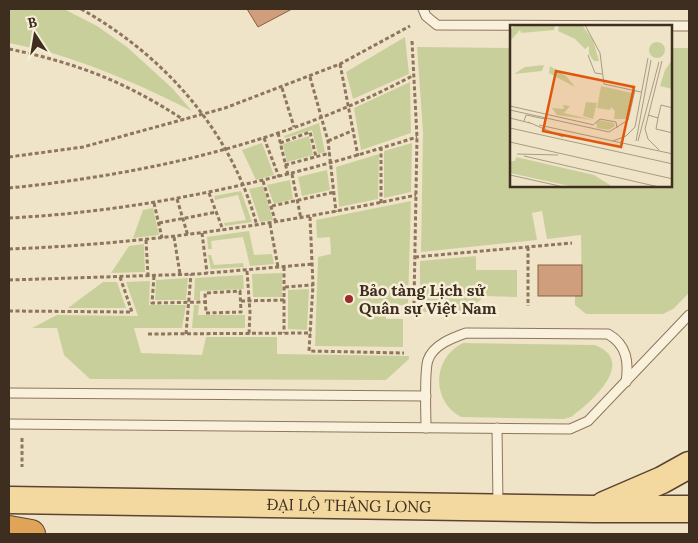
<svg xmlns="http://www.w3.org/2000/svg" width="698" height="543" viewBox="0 0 698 543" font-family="Lora,serif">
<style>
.green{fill:#c9cf9b}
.building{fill:#cf9f7d;stroke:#8d5f41}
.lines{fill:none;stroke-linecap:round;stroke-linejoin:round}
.lane-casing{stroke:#8d765c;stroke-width:11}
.primary-casing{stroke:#5b4430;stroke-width:29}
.highway-casing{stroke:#5b4430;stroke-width:30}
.path{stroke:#8d765c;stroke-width:3;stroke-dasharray:4 2.5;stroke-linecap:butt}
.lane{stroke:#faf1dc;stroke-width:9}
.primary{stroke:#f3d9a0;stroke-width:26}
.highway{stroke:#e0a458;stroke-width:28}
.poi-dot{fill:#9e2a2b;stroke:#f7eed8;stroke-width:2}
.labels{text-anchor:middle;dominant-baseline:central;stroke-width:5;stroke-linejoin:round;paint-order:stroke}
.poi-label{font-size:16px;font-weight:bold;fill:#3d2e20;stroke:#f7eed8;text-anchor:start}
.street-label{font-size:16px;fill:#3d2e20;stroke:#f7eed8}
.inset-road{fill:none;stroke:#a89b85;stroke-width:1}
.view{fill:#df570d;fill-opacity:0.15;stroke:#df570d;stroke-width:2.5}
.inset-edge{fill:none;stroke:#3d2e20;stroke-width:2.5}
</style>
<rect width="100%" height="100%" fill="#f0e4c8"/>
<g class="green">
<path d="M9,9H64L97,26L127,47L172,88L192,111C134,82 74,55 9,43Z"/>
<polygon points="405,37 409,74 353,99 346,72"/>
<polygon points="417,47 512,48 512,186 672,186 672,48 689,48 688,294 673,309 663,314 586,314 575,305 575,296 582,296 581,235 547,239 542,211 532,213 537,240 421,252 423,132"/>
<polygon points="410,82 411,133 361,150 354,108"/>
<polygon points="319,123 325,152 318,154 312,130 285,138 284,136"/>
<polygon points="309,136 313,155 287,162 283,144"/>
<polygon points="262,143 274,175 256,180 242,150"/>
<polygon points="412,143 411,192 384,198 384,151"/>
<polygon points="379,154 378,199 339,207 336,167"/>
<polygon points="327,170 330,190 302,196 298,177"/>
<polygon points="290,180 293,199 274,204 267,185"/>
<polygon points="263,186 273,220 260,222 249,189"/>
<polygon points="241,191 252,222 225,226 224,223 246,220 238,195 215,200 214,196"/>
<polygon points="411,201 408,305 385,305 386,319 403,319 403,347 315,346 318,257 331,254 330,237 317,238 316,220"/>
<polygon points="153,208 159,235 133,238 143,210"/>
<polygon points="249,231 254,255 272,254 274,264 250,266 243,237 211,241 212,249 208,249 207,237"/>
<polygon points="144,244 145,272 111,273 129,246"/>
<polygon points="208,255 211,255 214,265 243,263 244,267 211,269"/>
<polygon points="476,256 476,270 517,270 517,297 485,296 467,311 420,312 420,261"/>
<polygon points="282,273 282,297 253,297 252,274"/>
<polygon points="243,275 244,289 200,291 200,300 194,300 195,278"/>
<polygon points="188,278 186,300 155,300 156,280"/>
<polygon points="150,281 149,305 186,305 182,328 134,328 141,353 202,355 206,337 277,337 277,354 409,356 409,359 386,380 90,379 64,355 57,328 32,328 57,315 138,316 126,282"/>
<polygon points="103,282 117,282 126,308 68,308"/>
<polygon points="309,289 307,330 288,329 288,290"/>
<polygon points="194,305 199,305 198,315 245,315 245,328 192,328"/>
<path d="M463,343L595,345C638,362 590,403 571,417L564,419L461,417C431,401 432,358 463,343Z"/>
</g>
<g class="building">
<polygon points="247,9 292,9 258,27"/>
<rect x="538" y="265" width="44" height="31"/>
</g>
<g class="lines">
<g class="lane-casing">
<g id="lane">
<polyline points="423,9 426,16 437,25 689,26"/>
<polyline points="9,393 426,396"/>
<polyline points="9,424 570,429 588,421 689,315"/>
<path d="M426,428C426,414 424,371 428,360C433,345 452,338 466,333L608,334C627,345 629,362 626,382"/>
<polyline points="497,428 498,506"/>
</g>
</g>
<g class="primary-casing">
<g id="primary">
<path id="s1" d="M9,500L595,509H689"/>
<polyline points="604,505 662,480 689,465"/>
</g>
</g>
<g class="highway-casing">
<polyline id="highway" points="9,530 31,534"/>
</g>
<g class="path">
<path d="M81,9C165,56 232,132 257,226"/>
<polyline points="412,41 417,137 414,303"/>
<path d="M9,49C77,63 126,82 184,120"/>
<polyline points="340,64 358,156"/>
<polyline points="310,77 328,141 336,212"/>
<polyline points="282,88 294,127"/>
<polyline points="278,133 288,175"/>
<polyline points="264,138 279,177"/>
<polyline points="328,141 354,130"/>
<polyline points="280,143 310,132 316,157"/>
<polyline points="9,157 83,147 225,108 340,64 410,26"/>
<polyline points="285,165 330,153"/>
<polyline points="292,174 301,219"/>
<polyline points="263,181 276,223"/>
<path d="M9,188C150,174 288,142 414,75"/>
<polyline points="209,193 223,230"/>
<polyline points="177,199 188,236"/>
<polyline points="154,203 162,238"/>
<polyline points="381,203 381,149"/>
<polyline points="272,206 335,192"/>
<polyline points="310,217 313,285 309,351 404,353"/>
<path d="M9,218C149,211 284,179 417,137"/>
<polyline points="159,223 217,212"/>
<polyline points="270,224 278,267"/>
<polyline points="202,233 207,273"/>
<polyline points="174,237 180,274"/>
<polyline points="146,240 148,276"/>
<polyline points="528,247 528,306"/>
<path d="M9,249C147,244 281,224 416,195"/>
<polyline points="415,257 572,243"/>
<polyline points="284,267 284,333"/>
<polyline points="247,271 250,312 249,334"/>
<polyline points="154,276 152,303 205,302"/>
<polyline points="9,280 197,274 313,264"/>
<polyline points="285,287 313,285"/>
<polygon points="240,291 241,312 206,313 205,293"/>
<polyline points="241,301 285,300"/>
<polyline points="9,311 132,312 120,277"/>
<polyline points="148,334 311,333"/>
<polyline points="186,334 191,274"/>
<polyline points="22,438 22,467"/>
</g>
<use href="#lane" class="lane"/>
<use href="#primary" class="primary"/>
<use href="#highway" class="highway"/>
</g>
<circle class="poi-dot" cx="349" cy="299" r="5"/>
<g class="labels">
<g class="poi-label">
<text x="359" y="290">Bảo tàng Lịch sử<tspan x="359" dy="18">Quân sự Việt Nam</tspan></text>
</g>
<g class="street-label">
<text stroke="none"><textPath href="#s1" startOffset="340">ĐẠI LỘ THĂNG LONG</textPath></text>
</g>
</g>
<g transform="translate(510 25)">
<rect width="162" height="162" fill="#f0e4c8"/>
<path d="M5,0H45L44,5L11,8L10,5L0,16V5ZM49,0H72L83,15L89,36H84L79,29V21L75,24L65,14L48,6ZM139 25a8 8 0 1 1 16 0a8 8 0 1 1-16 0ZM162,35V64L150,61L155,45ZM34,40L32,46L4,49L15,42ZM40,41L56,51L65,62L39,48ZM91,61L122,68L116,94H104L105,86L101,82L100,85L87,83ZM76,77L87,78L83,94L73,91ZM53,80L60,81L54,88L83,95L47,90L42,83L54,84ZM89,95L104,98L105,101L99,105L87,103L86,98ZM6,132L84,150L103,162H64L0,148V136H5Z" fill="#c9cf9b"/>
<path class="inset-road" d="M75,0L90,28L94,59L131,67M78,30L85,48L92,49M0,81L84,100M0,85L99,107L118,95L125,65M138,90L148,93L146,104L163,108M0,93L20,98M148,93L151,80L163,83M14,96L16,90L35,94L34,101M18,97L53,112M84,99L90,94L106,97L107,103M29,100L163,129M0,103L163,139M103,116L116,111L125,102L138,33M126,116L141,35M128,116L149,37M0,117L163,154M149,125L138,114L135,104L152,36M7,129L48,130M14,131L149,162M0,150L54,162"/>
<path class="view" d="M46,46L124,62L111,122L33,106Z"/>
<rect width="162" height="162" class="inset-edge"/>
</g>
<rect width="698" height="543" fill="none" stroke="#3d2e20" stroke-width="20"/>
<g transform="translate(35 35) rotate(348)" stroke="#f7eed8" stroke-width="4" paint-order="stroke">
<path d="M0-4L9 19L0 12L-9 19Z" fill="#3d2e20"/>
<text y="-8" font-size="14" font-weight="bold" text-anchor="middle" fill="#3d2e20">B</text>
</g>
</svg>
